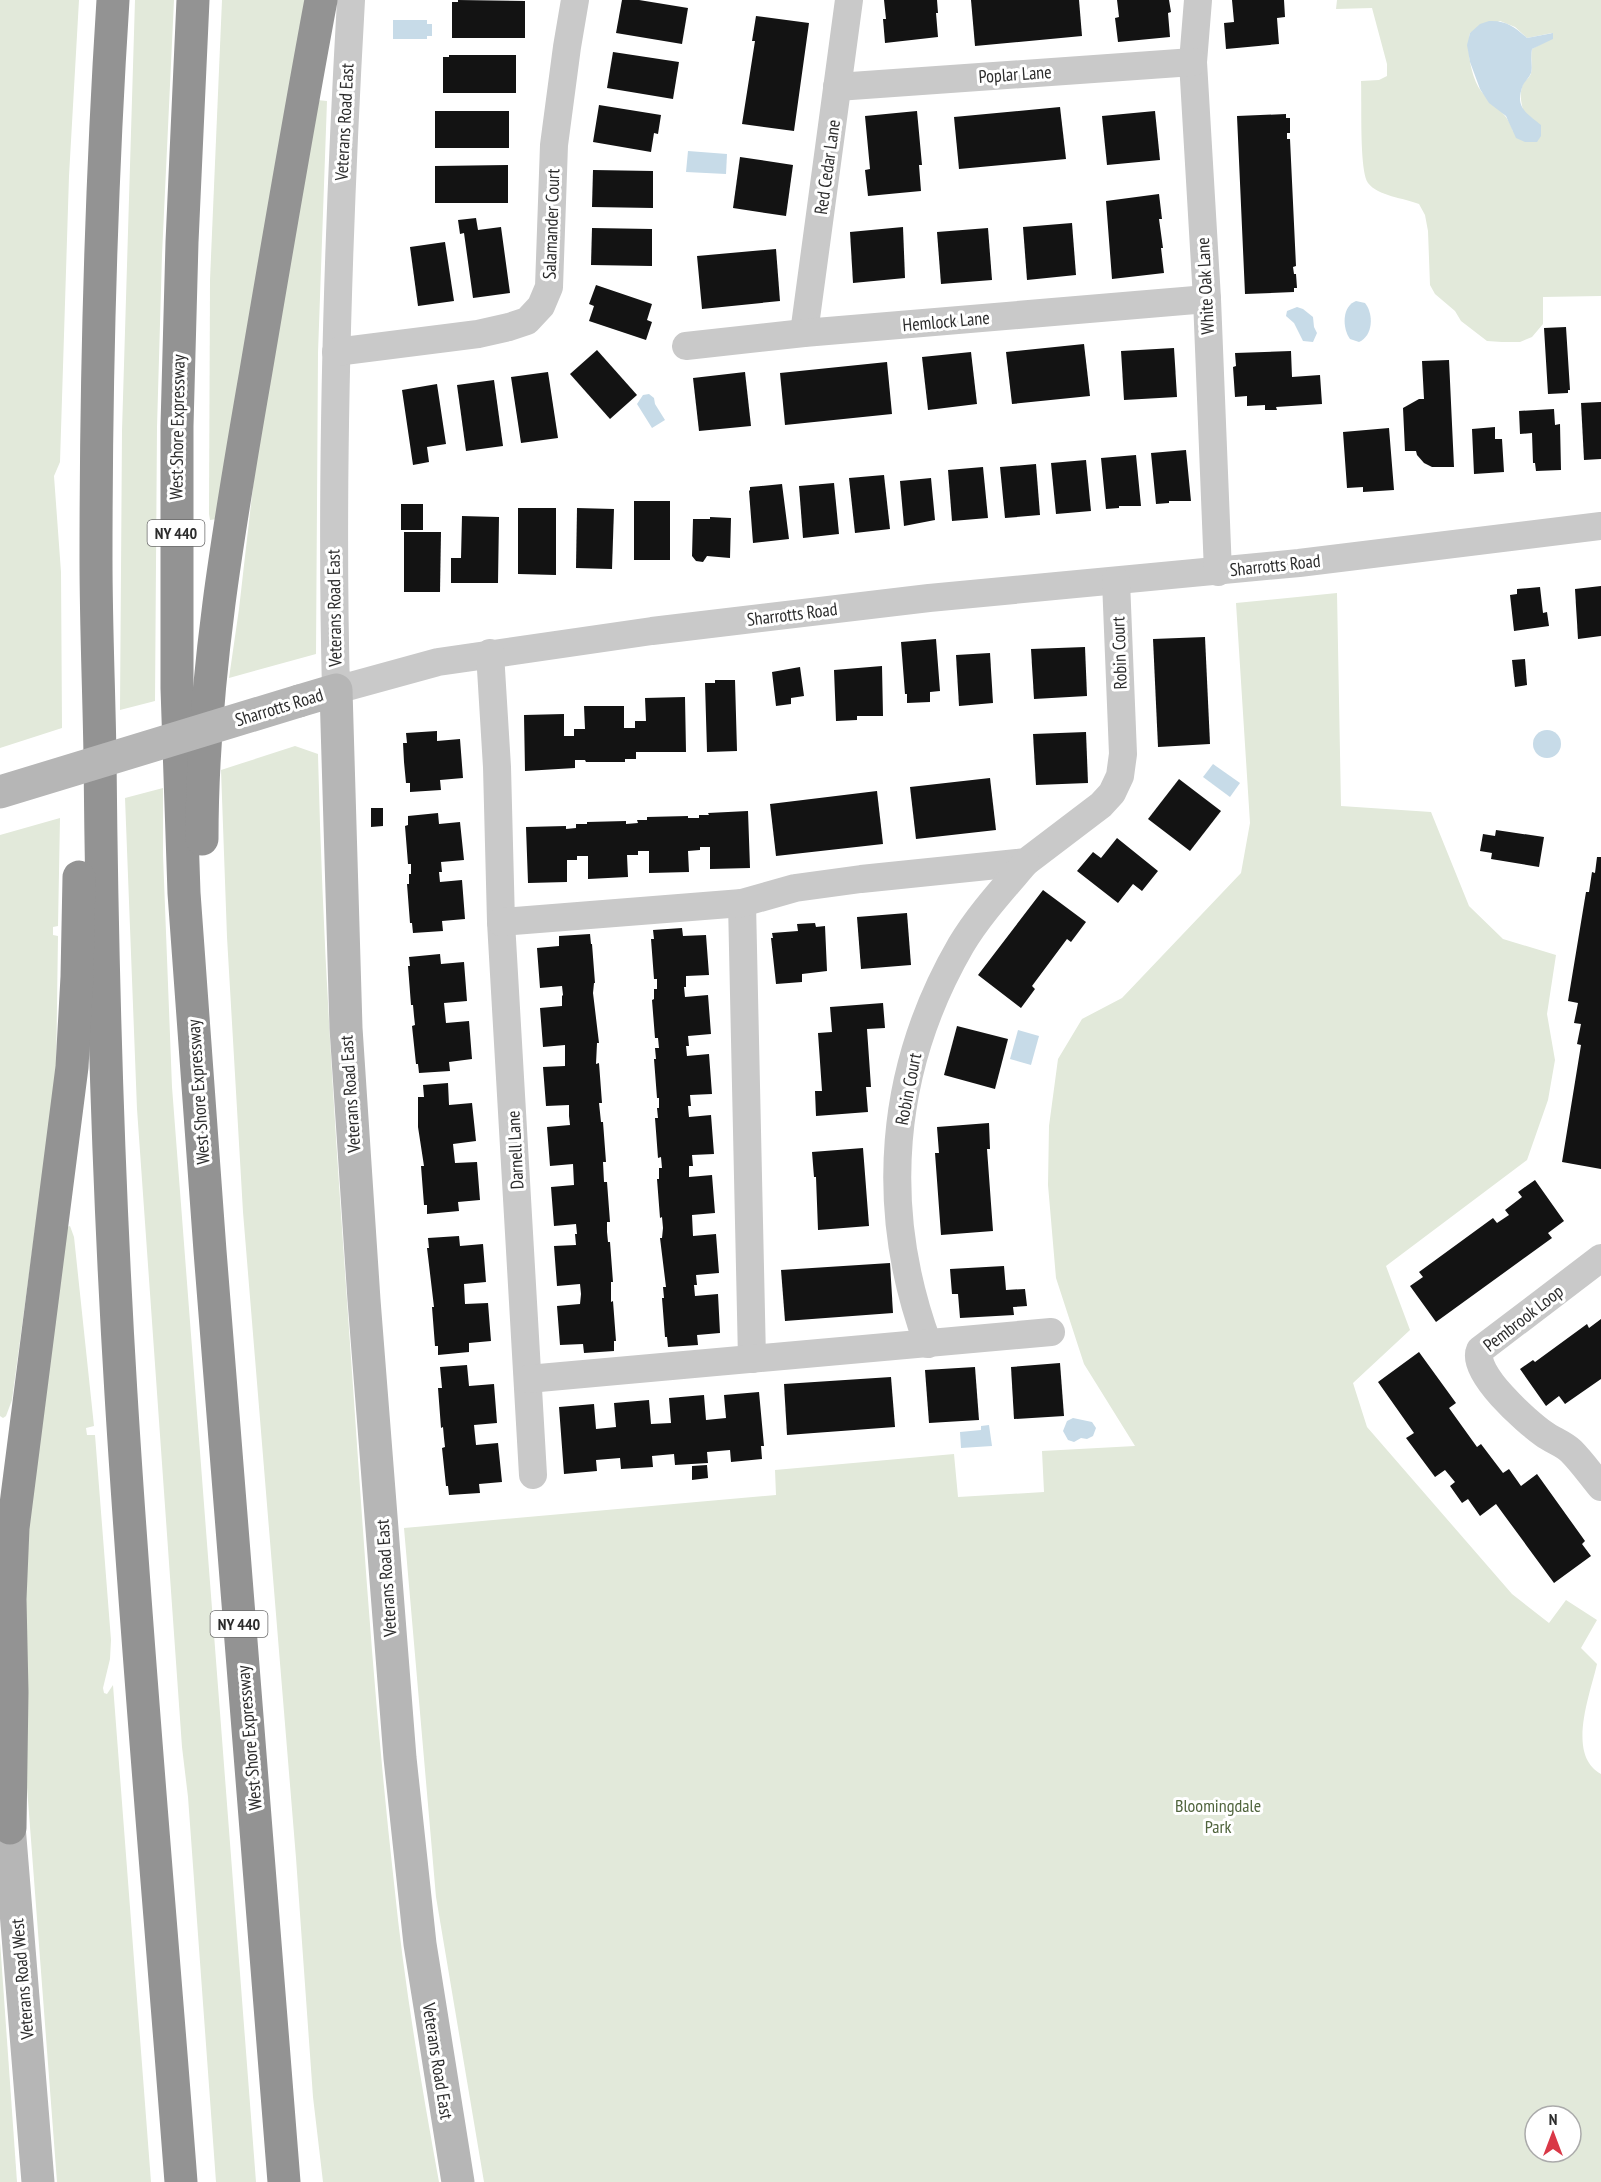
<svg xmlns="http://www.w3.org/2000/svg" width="1601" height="2182" viewBox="0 0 1601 2182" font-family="'PT Sans Narrow',sans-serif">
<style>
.green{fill:#e2e9da;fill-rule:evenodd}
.water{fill:#c7dbe8}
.building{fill:#131313}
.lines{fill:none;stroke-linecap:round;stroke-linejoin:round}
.street{stroke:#c9c9c9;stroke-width:28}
.secondary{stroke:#b6b6b6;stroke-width:33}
.highway{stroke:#939393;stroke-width:33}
.secondary-bridge{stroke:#b6b6b6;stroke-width:33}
.labels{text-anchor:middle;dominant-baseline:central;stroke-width:6;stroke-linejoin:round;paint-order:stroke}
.shield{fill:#fff;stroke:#6b6b6b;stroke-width:1.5}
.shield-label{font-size:16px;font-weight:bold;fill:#2c2c2c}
.street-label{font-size:18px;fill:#2c2c2c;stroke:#fff}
.park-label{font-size:18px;fill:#50643d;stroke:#fff}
</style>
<rect width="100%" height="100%" fill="#fff"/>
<g class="green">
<polygon points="0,0 79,0 69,176 60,462 54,476 61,572 62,728 0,748"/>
<polygon points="135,0 174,0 162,255 157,427 155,701 120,710 122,431"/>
<polygon points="222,0 310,0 217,519 210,520 209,514 210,280"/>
<path d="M1337,0H1601V296L1543,297V324L1532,337L1520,342H1502L1487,341L1461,321L1455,311L1435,294L1430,285L1428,231L1425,215L1419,204C1404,198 1378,196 1368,183C1359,170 1362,101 1361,81L1379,80L1387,76V64L1372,8L1336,9ZM1500,21L1515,27L1527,38L1552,33L1541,44L1532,49C1530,58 1533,66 1531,73C1530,78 1525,80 1523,84C1519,94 1521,103 1524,113L1533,119L1513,131C1508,113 1492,105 1481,91C1471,77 1466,49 1470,33Z"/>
<polygon points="317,100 327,101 318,353 316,654 229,678 239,609 255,469"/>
<path d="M1337,593L1341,806L1431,812L1469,906L1503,939L1556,955L1547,1014L1555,1060L1548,1100L1527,1160L1386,1266L1410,1330L1353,1383L1367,1427L1512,1594L1549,1623L1566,1600L1597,1620L1581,1648L1597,1664C1590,1695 1566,1755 1601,1774V2182H484L436,1897L404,1528L776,1495L775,1470L954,1454L958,1497L1044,1492L1042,1451L1135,1446L1084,1364L1056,1278L1048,1185L1049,1126L1058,1059L1082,1019L1122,998L1241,873L1250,823L1236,603ZM1535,2116H1571V2152H1535Z"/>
<path d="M295,746L318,754C323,970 339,1185 354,1401C365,1562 376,1723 394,1883C404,1983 421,2083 439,2182H323L313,2097L296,1858L243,1212L227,937L221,770Z"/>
<polygon points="163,788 163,855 172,1087 256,2182 216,2182 188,1797 182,1747 137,1109 125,798"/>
<polygon points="60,818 58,926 53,927 53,935 58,936 56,1075 12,1400 6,1416 3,1418 0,1416 0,835"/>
<polygon points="70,1226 74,1237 94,1426 86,1428 87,1435 95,1435 111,1640 110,1659 103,1688 104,1693 107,1694 113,1685 151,2182 57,2182 25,1761 23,1661 30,1505 67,1227"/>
<polygon points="0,1941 17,2182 0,2182"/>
</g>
<g class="water">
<polygon points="393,20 427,20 427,24 432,24 432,36 427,36 427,39 393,39"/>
<path d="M1489,21C1506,20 1515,27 1527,38L1553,33V39L1532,49C1530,59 1533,67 1531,73C1529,78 1525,81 1523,85C1514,108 1527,113 1541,125V136L1537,142H1525L1516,138L1506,116L1489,103L1480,89L1470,62L1467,45L1470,33L1480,24Z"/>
<polygon points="688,151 727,154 726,174 686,172"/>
<path d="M1356,301L1365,303C1374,314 1373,336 1359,342L1350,339C1342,328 1342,306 1356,301Z"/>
<polygon points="1297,307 1303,309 1313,317 1314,327 1317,333 1313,342 1303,341 1294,323 1286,316 1287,311"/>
<polygon points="649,394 654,398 655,404 665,420 652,428 637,404 643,395"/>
<circle cx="1547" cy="744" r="14"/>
<polygon points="1213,764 1240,783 1230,797 1203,777"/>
<polygon points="1018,1030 1039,1036 1031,1065 1010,1059"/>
<polygon points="1073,1418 1092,1422 1096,1428 1093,1436 1087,1439 1081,1438 1074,1442 1068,1440 1063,1431 1067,1421"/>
<polygon points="989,1425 992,1446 961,1448 960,1432 981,1430 981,1426"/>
</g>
<g class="building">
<polygon points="458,0 525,1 525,38 452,38 452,2 458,2"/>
<polygon points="622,0 639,0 688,8 682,44 616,33"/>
<polygon points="884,0 937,0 938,13 936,13 938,37 885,43 883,19 886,19"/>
<polygon points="971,0 1079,0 1082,36 975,46"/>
<polygon points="1117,0 1169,0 1171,12 1168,13 1170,37 1118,42 1115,18 1119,17"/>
<polygon points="1232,0 1284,0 1285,17 1277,18 1279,44 1226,49 1224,23 1234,22"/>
<polygon points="756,16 809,23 794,131 742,124 755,41 752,41"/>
<polygon points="613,52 679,62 673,99 607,88"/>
<polygon points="449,55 516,55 516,93 443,93 443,57 449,57"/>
<polygon points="599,105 661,115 658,134 654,133 651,152 593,142"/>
<polygon points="1060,107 1066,159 959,169 954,117"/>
<rect x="435" y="111" width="74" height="37"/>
<polygon points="917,111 922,165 919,165 921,191 868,196 865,170 870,169 865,116"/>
<polygon points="1155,111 1160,160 1107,165 1102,116"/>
<polygon points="1286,114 1286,118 1290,118 1290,133 1287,133 1287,139 1290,139 1296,266 1293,267 1294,274 1296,274 1297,288 1294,288 1294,292 1245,294 1237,116"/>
<polygon points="740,157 793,165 786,216 733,208"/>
<polygon points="508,165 508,203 435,203 435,166"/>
<polygon points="593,170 653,171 653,208 592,207"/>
<polygon points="1159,194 1162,219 1159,219 1163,248 1161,248 1164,273 1112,279 1106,201"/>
<polygon points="476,218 478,230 501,227 510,293 473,298 464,233 460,234 458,220"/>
<polygon points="1072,223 1076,275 1027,280 1023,227"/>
<polygon points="903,227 905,278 853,283 850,232"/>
<polygon points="592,228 652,229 652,266 591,265"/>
<polygon points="988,228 992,280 941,284 937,232"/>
<polygon points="445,242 454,301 418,306 410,247"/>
<polygon points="776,249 780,301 702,309 697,256"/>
<polygon points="596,285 652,304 647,320 652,322 646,340 589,321 594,306 589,304"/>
<polygon points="1566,327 1570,390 1568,390 1568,393 1548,394 1544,328"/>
<polygon points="1084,344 1090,396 1012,404 1006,352"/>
<polygon points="1174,348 1177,397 1124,400 1121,351"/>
<polygon points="597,350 637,395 610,419 570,374"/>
<polygon points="1291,351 1292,377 1320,375 1322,404 1276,407 1277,410 1265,410 1265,405 1247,406 1247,396 1235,397 1233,367 1236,366 1235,353"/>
<polygon points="971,352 977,404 928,410 922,357"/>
<polygon points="1449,360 1454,467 1432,467 1424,463 1417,455 1416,451 1405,451 1403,408 1419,399 1424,399 1422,361"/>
<polygon points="887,362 892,414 785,425 780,373"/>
<polygon points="548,372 558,438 521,443 511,377"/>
<polygon points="745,372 751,426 699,431 693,378"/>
<polygon points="494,380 503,446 466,451 457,385"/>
<polygon points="437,384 446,444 427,447 429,462 413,465 402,390"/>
<polygon points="1601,402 1601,459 1584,460 1581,403"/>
<polygon points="1554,409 1555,425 1560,424 1561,470 1536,471 1535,463 1533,463 1532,433 1520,434 1519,411"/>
<polygon points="1495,427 1495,439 1502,439 1504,472 1474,474 1472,429"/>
<polygon points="1389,428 1394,490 1363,492 1363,487 1347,488 1343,432"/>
<polygon points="1186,450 1191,501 1169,501 1169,503 1156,504 1151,453"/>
<polygon points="1136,455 1141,506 1119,506 1119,508 1106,509 1101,458"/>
<polygon points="1086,460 1091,511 1056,514 1051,463"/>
<polygon points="1036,464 1040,515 1005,518 1000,467"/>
<polygon points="983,467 988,518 952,521 948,470"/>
<polygon points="884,475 890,529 855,533 849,478"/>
<polygon points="931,478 935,520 904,526 900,481"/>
<polygon points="834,483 839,534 803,538 799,486"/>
<polygon points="782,484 789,539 753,543 749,491 750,490 750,487"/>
<rect x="634" y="501" width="36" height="59"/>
<rect x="401" y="504" width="22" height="26"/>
<polygon points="518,508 556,508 556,575 518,574"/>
<polygon points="577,508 614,509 612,569 576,568"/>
<polygon points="462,516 499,517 498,583 451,583 451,558 461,558"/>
<polygon points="710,517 731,518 730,558 707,556 703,562 696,561 692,556 693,519 710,519"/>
<polygon points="404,532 441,532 440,592 404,592"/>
<polygon points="1601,586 1601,636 1578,639 1575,589"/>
<polygon points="1540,587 1543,613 1547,612 1549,626 1514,631 1510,595 1517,594 1517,589"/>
<polygon points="1205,637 1210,744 1158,747 1153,639"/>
<polygon points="936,639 940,691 930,692 930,702 907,703 907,694 905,694 901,642"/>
<polygon points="1085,647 1087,696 1034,699 1031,649"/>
<polygon points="990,653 993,703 959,706 956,655"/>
<polygon points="1525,659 1527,685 1515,687 1512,660"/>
<polygon points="882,666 883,716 857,716 857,720 836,721 834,670"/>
<polygon points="800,667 804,696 791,698 791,704 776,706 772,672"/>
<polygon points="715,680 735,680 737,751 707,752 705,683 715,683"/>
<polygon points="685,697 686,752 636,752 636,759 625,759 625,762 586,762 585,760 575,760 575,768 525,771 524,715 564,714 564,736 574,736 574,729 585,729 584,706 624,706 624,728 635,728 635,721 646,721 645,698"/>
<polygon points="437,731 437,741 460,739 463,778 440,780 441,790 410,792 410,783 406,783 404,762 403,743 407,743 406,733"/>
<polygon points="1086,732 1088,783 1036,785 1033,734"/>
<polygon points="990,778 996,830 916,839 910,787"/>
<polygon points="1179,779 1221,811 1190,851 1148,819"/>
<polygon points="877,791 883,844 776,856 770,804"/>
<polygon points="371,808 383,808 383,826 371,827"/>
<polygon points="748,811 750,868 710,869 710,847 700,847 700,850 688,851 689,872 649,873 649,851 638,851 638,855 627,855 628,877 588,879 588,856 577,856 577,860 567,860 567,882 528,883 526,827 566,826 566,829 576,828 576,824 587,824 587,822 626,821 626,824 638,823 637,820 647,820 647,817 688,816 688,818 699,818 699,815 709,815 708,813"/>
<polygon points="438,813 439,824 460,822 464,860 441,862 442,872 439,872 440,882 462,880 465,919 442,921 443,931 413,933 412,923 410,923 407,884 409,884 409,874 411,874 411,864 408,864 405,826 408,825 408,816"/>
<polygon points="1496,830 1544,837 1539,867 1491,859 1492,853 1480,851 1483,834 1495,836"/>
<polygon points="1117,838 1158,871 1142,891 1133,884 1118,903 1077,871 1093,852 1101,858"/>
<polygon points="1597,857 1601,857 1601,1169 1562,1162 1581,1045 1577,1044 1581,1024 1574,1023 1578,1003 1568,1001 1586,892 1589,892 1592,872 1595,873"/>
<polygon points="1043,890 1086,922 1071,942 1067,939 1032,986 1035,989 1021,1008 978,975"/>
<polygon points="907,913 911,965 861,969 857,917"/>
<polygon points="815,923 816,927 825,926 827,971 802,974 802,982 776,984 771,938 773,938 772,933 798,931 797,924"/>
<polygon points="682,928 683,936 706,935 709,975 686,976 686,987 684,987 685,997 708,995 711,1034 688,1036 689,1046 686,1046 687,1056 709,1054 712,1094 690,1095 691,1106 688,1106 689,1117 711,1115 714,1154 692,1155 693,1166 689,1166 689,1177 712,1175 715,1213 692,1215 693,1236 716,1234 719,1273 696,1275 697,1285 694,1285 695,1296 718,1294 720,1333 697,1335 698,1345 668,1347 667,1337 665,1337 662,1298 664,1298 663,1287 666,1287 660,1238 662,1238 663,1228 662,1217 660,1218 657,1179 659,1179 659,1168 662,1168 661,1157 658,1158 655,1118 658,1118 657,1108 659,1108 659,1098 657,1098 654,1059 656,1059 655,1048 659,1048 658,1038 655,1038 652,1000 654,999 654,989 657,989 657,979 654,979 651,939 654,939 653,930"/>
<polygon points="590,934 591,944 592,944 595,983 594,983 593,993 599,1043 597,1043 596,1064 599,1063 602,1103 599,1103 601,1122 603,1122 606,1162 603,1162 604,1182 607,1182 610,1222 607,1222 607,1232 608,1242 610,1242 613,1282 611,1282 611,1302 613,1301 616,1341 614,1341 614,1351 584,1353 583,1344 560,1345 557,1306 580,1304 581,1294 580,1284 557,1286 554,1246 576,1245 575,1234 577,1234 576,1224 554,1226 551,1187 574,1185 573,1164 550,1166 547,1127 570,1125 569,1116 569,1105 546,1106 543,1067 565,1066 565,1045 543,1047 540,1008 562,1006 562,996 563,995 562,986 540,988 537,948 559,946 559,936"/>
<polygon points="440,954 441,964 464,962 467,1001 444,1003 446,1023 469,1021 472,1059 449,1062 450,1071 419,1073 418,1064 416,1064 412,1026 415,1025 414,1016 413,1005 411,1005 408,966 410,966 409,957"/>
<polygon points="883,1003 885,1028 867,1029 871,1087 866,1087 868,1112 816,1116 815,1091 822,1091 818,1033 832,1032 830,1007"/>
<polygon points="957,1026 1008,1039 995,1089 944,1075"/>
<polygon points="448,1083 449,1105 472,1103 476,1141 453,1144 455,1163 477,1162 480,1200 458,1202 459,1211 427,1214 427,1205 424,1205 421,1166 424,1166 418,1127 418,1097 424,1097 423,1085"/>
<polygon points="989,1123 990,1149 987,1149 993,1231 941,1235 935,1153 939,1153 937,1127"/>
<polygon points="863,1148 869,1226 818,1230 816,1177 814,1177 812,1152"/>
<polygon points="1535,1180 1564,1221 1548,1233 1552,1238 1436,1322 1410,1286 1423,1277 1419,1272 1493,1218 1497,1223 1509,1215 1505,1210 1522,1197 1518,1192"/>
<polygon points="459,1236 460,1246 483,1244 486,1282 464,1284 465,1304 488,1303 491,1341 469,1343 469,1352 438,1355 438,1346 435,1346 432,1307 434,1307 427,1248 429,1248 428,1238"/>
<polygon points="890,1263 893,1313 785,1321 781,1270"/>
<polygon points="1004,1266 1006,1290 1025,1289 1027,1306 1013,1307 1014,1315 960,1318 958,1294 952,1294 950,1269"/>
<polygon points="1601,1319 1601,1379 1565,1404 1559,1396 1546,1406 1520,1369 1533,1360 1535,1362 1587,1324 1589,1328"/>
<polygon points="1419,1352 1456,1403 1449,1408 1477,1447 1481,1444 1503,1473 1509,1469 1521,1486 1537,1474 1585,1541 1582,1544 1591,1556 1554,1583 1496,1504 1480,1516 1468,1499 1462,1503 1450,1486 1455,1482 1445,1470 1435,1477 1406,1438 1414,1433 1378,1382"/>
<polygon points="1060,1363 1064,1416 1014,1419 1011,1367"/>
<polygon points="467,1365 469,1386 494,1384 497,1423 474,1425 476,1445 498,1443 502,1482 479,1484 480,1493 449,1495 448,1486 446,1486 442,1448 445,1447 444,1438 443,1427 441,1428 438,1388 442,1388 440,1367"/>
<polygon points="975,1367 979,1420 929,1423 925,1370"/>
<polygon points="891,1377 895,1427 787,1435 784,1384"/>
<polygon points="759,1392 764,1446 761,1446 762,1459 731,1462 730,1450 707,1452 708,1463 675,1465 674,1454 652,1456 653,1467 621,1469 620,1458 596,1460 597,1471 564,1474 559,1407 594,1404 596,1429 616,1427 614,1403 649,1400 651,1424 671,1423 669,1398 704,1395 706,1420 726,1418 724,1395"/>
<polygon points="707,1465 708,1478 692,1480 692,1466"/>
</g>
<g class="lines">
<g class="street">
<path d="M351,0C338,230 330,460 336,690L438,662L652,631L929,598L1299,563L1601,526"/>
<polyline points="1198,0 1193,62 1207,299 1218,572"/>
<polyline points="837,87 1193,62"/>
<polyline points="804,333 849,0"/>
<polyline points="686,346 804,333 1207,299"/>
<polyline points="336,352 478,334 509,327 527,321 541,306 549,287 554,145 567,47 575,0"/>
<polyline points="490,653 497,767 501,922 533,1475"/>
<polyline points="742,903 752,1359"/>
<polyline points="501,922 742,903 795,888 861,879 1026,862 1101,805 1112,793 1120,776 1123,754 1116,581"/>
<path d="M1601,1258L1480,1350C1470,1372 1527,1422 1544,1434C1552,1440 1564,1444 1571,1451C1582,1462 1591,1475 1601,1487"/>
<path d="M928,1344C878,1209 889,1069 961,945C979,915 1003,889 1026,862"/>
<polyline points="528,1379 1051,1332"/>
</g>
<g class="secondary">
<polyline points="299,701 336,690 346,1028 364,1300 400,1758 420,1944 458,2182"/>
<polyline points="7,1801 38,2182"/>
</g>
<g class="highway">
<path d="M113,0C101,186 96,373 96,560C96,626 99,691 100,757C102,970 108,1182 121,1394C137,1657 161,1919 181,2182"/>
<polyline points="193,0 182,242 177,426 177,688 184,893 210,1251 284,2182"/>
<path d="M202,839C202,682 229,526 256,371C277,247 298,123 321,0"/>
<polyline points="10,1828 12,1692 10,1599 13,1528 72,1067 77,977 79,877"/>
</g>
<polyline class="secondary-bridge" points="0,792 299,701"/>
</g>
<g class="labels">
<g class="shield">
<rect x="147.5" y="520" width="57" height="26" rx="4.5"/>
<rect x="210.5" y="1611" width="57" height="26" rx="4.5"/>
</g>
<g class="shield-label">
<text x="176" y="533">NY 440</text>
<text x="239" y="1624">NY 440</text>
</g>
<g class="street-label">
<text transform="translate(1015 74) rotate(-4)">Poplar Lane</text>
<text transform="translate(344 122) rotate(-87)">Veterans Road East</text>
<text transform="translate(827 167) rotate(-82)">Red Cedar Lane</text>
<text transform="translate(551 224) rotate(-88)">Salamander Court</text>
<text transform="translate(1205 286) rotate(-93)">White Oak Lane</text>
<text transform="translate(946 321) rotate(-5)">Hemlock Lane</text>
<text transform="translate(177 427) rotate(-89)">West Shore Expressway</text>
<text transform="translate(1275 565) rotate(-6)">Sharrotts Road</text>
<text transform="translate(334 608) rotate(-91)">Veterans Road East</text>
<text transform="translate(792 614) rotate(-7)">Sharrotts Road</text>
<text transform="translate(1119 653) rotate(-92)">Robin Court</text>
<text transform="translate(279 707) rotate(-17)">Sharrotts Road</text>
<text transform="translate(908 1089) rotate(-79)">Robin Court</text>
<text transform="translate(198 1092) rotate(-94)">West Shore Expressway</text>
<text transform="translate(350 1094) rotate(-94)">Veterans Road East</text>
<text transform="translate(515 1150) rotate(-93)">Darnell Lane</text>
<text transform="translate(1523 1318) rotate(-38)">Pembrook Loop</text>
<text transform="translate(386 1578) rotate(-94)">Veterans Road East</text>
<text transform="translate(249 1738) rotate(-95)">West Shore Expressway</text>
<text transform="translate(22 1979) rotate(-95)">Veterans Road West</text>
<text transform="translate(438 2061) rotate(81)">Veterans Road East</text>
</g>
<g class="park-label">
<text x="1218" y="1805">Bloomingdale<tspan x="1218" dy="21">Park</tspan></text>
</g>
</g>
<g transform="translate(1553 2134)"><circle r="28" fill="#ffffff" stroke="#ababab" stroke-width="1.5"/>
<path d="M0-4.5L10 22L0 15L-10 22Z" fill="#d93847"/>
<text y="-9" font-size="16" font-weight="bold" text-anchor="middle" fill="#2c2c2c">N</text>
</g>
</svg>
